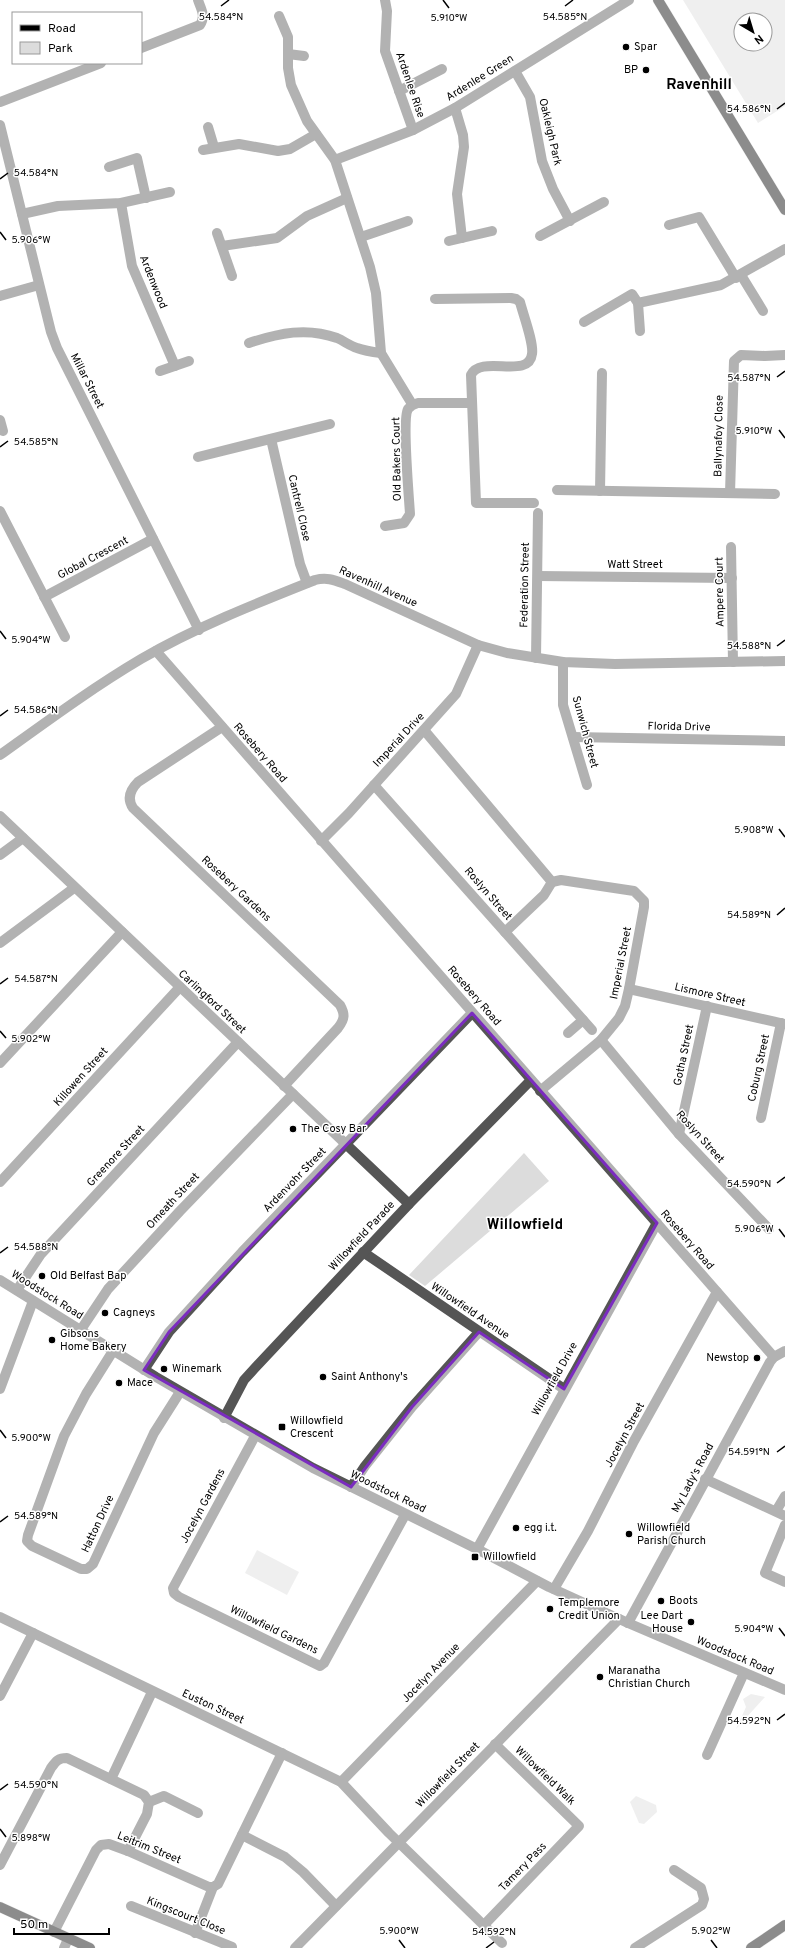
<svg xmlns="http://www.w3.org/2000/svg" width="785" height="1948" viewBox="0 0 785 1948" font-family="Overpass,sans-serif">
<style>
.green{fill:#dcdcdc;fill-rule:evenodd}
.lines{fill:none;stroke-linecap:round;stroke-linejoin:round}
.major-casing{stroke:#dbdbdb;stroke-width:11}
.minor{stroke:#555;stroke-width:10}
.major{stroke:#000;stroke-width:10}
.marked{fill:none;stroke:#7b2cbf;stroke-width:3;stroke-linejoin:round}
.ticks{fill:none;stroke:#000;stroke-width:1.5}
.poi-dot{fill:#000;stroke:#fff;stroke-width:1.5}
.labels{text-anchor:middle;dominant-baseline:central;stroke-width:3;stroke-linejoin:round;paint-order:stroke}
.poi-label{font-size:11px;fill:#000;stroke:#fff;text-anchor:start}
.street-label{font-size:11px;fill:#000;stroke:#fff}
.district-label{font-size:15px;font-weight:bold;fill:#000;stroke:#fff}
.ticks-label{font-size:10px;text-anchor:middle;fill:#000;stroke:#fff;stroke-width:3;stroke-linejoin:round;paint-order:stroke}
</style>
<rect width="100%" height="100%" fill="#fff"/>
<g class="green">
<path d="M683,0H785V106L758,123ZM741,20H765V44H741Z"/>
<polygon points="524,1153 549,1181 425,1286 409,1275"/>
<polygon points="257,1550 299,1572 287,1595 245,1573"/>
<polygon points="751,1694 765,1697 736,1729 746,1707 743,1699"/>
<polygon points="636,1796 656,1805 657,1812 644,1824 639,1823 630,1802"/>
</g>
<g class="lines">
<g class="major-casing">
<g id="major">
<polyline points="658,0 785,210"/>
<polyline points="0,1907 90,1948"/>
<polyline points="751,1948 785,1925"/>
</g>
</g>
<g class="minor">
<polyline points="385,0 387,11 385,51 413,130"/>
<polyline points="279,16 288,37 288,68 291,85 307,121 335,160 370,267 376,293 381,353 412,404"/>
<path d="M141,48L200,25C206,16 201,9 198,0"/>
<polyline points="288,54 304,56"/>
<polyline points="515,71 530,97 542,161 553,189 570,221"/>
<polyline points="399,91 442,69"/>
<polyline points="0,102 101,63"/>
<polyline points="455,108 463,135 464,147 457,194 462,238"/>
<polyline points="0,125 51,332 57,348 199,630"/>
<polyline points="208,127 214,147"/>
<polyline points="203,150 239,144 278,151 290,149 316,134"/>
<polyline points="335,160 413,130 455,108 629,0"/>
<polyline points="109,167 137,158 146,198"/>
<polyline points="121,203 132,266 175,366"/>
<polyline points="22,214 58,206 121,203 170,192"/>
<polyline points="669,225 699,217 736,278"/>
<polyline points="217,233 232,276"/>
<polyline points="540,236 604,202"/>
<polyline points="361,237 408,221"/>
<polyline points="449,241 492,231"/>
<polyline points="222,246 277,238 307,216 347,198"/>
<polyline points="741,275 763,311"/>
<polyline points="0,296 39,285"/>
<path d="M435,299L511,298L516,299L520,302C523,314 534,343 532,354C529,380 481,354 471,375L476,503H534"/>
<polyline points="638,303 640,331"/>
<polyline points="584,322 632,294 638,303 721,285 785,249"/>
<path d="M249,343C279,333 307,327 337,338C344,341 350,346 357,348C365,351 373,352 381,353"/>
<polyline points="160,371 189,361"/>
<polyline points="0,420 3,431"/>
<polyline points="271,439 300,564 307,583"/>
<polyline points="198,457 330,424"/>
<polyline points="557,490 775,494"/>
<polyline points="600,491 602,373"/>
<polyline points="730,493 734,361 741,355 765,356 785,355"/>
<polyline points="0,511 65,637"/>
<path d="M385,526L404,523L410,514C409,497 402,419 408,409C411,405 414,404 418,403H472"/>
<polyline points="731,547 733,662"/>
<polyline points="538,576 732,578"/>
<polyline points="44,597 153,539"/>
<polyline points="156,651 774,1357"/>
<polyline points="536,658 538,513"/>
<polyline points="563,662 563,705 587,785"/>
<path d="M222,727L138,782C130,790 127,799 133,808L340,1005C345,1014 345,1019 338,1028L284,1086"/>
<polyline points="424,730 552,882 561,880 634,891 644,901 644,907 629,989 625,1006 619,1018 601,1040 540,1091"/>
<polyline points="573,737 785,741"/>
<path d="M0,755C46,722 92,688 141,659C196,627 257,603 315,580C327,577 334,580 345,584L478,645L507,653L563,662L615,664L785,661"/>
<polyline points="374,785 592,1030"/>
<polyline points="0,816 409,1204"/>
<polyline points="321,841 349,813 456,694 478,645"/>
<polyline points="0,855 23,838"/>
<polyline points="505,932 544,895 552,882"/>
<polyline points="0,943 74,888"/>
<polyline points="629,989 785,1024"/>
<polyline points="568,1033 583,1020"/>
<polyline points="601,1040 679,1134 769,1229"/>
<polyline points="0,1063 122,932"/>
<polyline points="761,1118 781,1023"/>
<polyline points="679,1134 707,1006"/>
<polyline points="0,1182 180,987"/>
<polyline points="363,1252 564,1389"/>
<polyline points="0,1280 156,1377 313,1468 477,1549 549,1587 628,1623 785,1690"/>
<polyline points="17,1290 41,1254 238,1042"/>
<polyline points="80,1331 108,1289 180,1211 293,1094"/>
<polyline points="113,1351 86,1394 64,1436 28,1535 27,1541 32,1546 81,1569 87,1569 93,1564 154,1433 180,1392"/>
<polyline points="144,1370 169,1332 242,1252 472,1013"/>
<polyline points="0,1389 33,1301"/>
<polyline points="224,1418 244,1380 254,1369 409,1204 531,1080"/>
<polyline points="255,1436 173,1588 174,1593 179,1597 320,1666 324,1663 405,1515"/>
<polyline points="705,1479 785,1516"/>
<polyline points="351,1487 365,1466 412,1407 479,1332"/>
<polyline points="776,1511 785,1496"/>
<polyline points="785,1525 765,1573 785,1582"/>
<polyline points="477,1549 657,1223"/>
<polyline points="554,1589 588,1531 634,1441 717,1292"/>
<polyline points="0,1617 341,1782 389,1833 502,1943"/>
<polyline points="628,1623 770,1362 774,1357 785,1351"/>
<polyline points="0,1696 33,1633"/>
<polyline points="707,1755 744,1673"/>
<polyline points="111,1779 152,1692"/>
<polyline points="341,1782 537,1581"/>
<polyline points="149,1802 164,1796 198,1813"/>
<polyline points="242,1835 285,1857 303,1872 336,1906"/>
<path d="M0,1865L51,1768C56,1761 58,1758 67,1758L144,1795L149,1802L147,1814L128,1851"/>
<polyline points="131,1906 232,1947"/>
<polyline points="484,1925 579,1826 495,1744"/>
<polyline points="54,1932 96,1850 101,1845 109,1844 128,1851 209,1887 213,1887"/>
<polyline points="195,1933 213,1887 218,1884 282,1753"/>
<polyline points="64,1948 68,1939"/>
<polyline points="295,1948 619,1619"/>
<polyline points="635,1948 702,1905 704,1899 701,1888 674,1870"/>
</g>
<use href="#major" class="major"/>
</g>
<path d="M0 0H785V1948H0ZM472,1013L657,1223L564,1389L479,1332L412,1407L351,1487L144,1370L169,1332Z" fill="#fff" fill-opacity=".55" fill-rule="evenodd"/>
<path class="marked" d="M472,1013L657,1223L564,1389L479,1332L412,1407L351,1487L144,1370L169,1332Z"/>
<path class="ticks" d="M443,0L449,8M221,6L229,0M565,6L573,0M777,109L785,103M0,179L8,173M0,232L6,240M777,377L785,371M779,430L785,438M0,447L8,441M0,631L6,639M777,646L785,640M0,716L8,710M779,829L785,837M777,915L785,908M0,984L8,978M0,1031L6,1038M777,1183L785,1177M779,1229L785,1237M0,1253L8,1247M0,1430L6,1438M777,1452L785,1446M0,1522L8,1516M779,1628L785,1636M777,1720L785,1714M0,1790L8,1784M0,1829L6,1837M399,1940L405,1948M711,1940L717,1948M486,1948L494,1942"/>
<g class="poi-dot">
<circle cx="626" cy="47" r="4"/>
<circle cx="646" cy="70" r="4"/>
<circle cx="293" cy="1129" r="4"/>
<circle cx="42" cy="1276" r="4"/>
<circle cx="105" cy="1313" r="4"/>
<circle cx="52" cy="1340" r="4"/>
<circle cx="757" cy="1358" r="4"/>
<circle cx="164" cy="1369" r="4"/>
<circle cx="323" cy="1377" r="4"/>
<circle cx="119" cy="1383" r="4"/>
<rect x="278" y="1423" width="8" height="8" rx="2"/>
<circle cx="516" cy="1528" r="4"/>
<circle cx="629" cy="1534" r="4"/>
<rect x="471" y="1553" width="8" height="8" rx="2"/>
<circle cx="661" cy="1601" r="4"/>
<circle cx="550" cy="1609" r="4"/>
<circle cx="691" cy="1622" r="4"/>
<circle cx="600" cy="1677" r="4"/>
</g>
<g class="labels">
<g class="poi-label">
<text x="634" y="47">Spar</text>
<text x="638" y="70" text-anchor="end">BP</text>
<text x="301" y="1129">The Cosy Bar</text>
<text x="50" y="1276">Old Belfast Bap</text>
<text x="113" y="1313">Cagneys</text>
<text x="60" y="1334">Gibsons<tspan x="60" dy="13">Home Bakery</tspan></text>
<text x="749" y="1358" text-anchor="end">Newstop</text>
<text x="172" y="1369">Winemark</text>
<text x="331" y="1377">Saint Anthony's</text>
<text x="127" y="1383">Mace</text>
<text x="290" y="1421">Willowfield<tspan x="290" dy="13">Crescent</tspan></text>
<text x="524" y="1528">egg i.t.</text>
<text x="637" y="1528">Willowfield<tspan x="637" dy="13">Parish Church</tspan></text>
<text x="483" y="1557">Willowfield</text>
<text x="669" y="1601">Boots</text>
<text x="558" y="1603">Templemore<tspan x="558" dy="13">Credit Union</tspan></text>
<text x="683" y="1616" text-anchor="end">Lee Dart<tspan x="683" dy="13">House</tspan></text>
<text x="608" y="1671">Maranatha<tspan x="608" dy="13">Christian Church</tspan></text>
</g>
<g class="street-label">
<text transform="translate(480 78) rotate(-32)">Ardenlee Green</text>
<text transform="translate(410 85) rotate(71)">Ardenlee Rise</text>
<text transform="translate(550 132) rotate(77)">Oakleigh Park</text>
<text transform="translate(153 282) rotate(68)">Ardenwood</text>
<text transform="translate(87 381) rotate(63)">Millar Street</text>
<text transform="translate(719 436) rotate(-89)">Ballynafoy Close</text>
<text transform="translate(397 459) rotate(-91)">Old Bakers Court</text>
<text transform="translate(299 508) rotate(77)">Cantrell Close</text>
<text transform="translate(93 558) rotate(-28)">Global Crescent</text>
<text x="635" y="565">Watt Street</text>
<text transform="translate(525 585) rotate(-89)">Federation Street</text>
<text transform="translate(378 587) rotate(24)">Ravenhill Avenue</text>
<text transform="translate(720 592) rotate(-91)">Ampere Court</text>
<text transform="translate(679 727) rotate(1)">Florida Drive</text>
<text transform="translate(585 732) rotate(75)">Sunwich Street</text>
<text transform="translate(399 740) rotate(-47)">Imperial Drive</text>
<text transform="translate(260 753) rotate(49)">Rosebery Road</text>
<text transform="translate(236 889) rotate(43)">Rosebery Gardens</text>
<text transform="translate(488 894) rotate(49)">Roslyn Street</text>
<text transform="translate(621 963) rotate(-79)">Imperial Street</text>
<text transform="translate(710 995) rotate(13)">Lismore Street</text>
<text transform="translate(474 996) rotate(49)">Rosebery Road</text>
<text transform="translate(212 1002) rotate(43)">Carlingford Street</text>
<text transform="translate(684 1055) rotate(-78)">Gotha Street</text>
<text transform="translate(759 1068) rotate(-78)">Coburg Street</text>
<text transform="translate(81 1077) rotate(-48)">Killowen Street</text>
<text transform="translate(700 1137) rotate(48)">Roslyn Street</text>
<text transform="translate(116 1156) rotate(-47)">Greenore Street</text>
<text transform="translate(295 1180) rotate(-46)">Ardenvohr Street</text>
<text transform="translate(173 1201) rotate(-47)">Omeath Street</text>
<text transform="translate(362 1236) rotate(-47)">Willowfield Parade</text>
<text transform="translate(687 1240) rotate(49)">Rosebery Road</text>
<text transform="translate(47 1295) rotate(32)">Woodstock Road</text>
<text transform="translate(470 1311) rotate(34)">Willowfield Avenue</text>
<text transform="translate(555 1379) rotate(-61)">Willowfield Drive</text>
<text transform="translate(625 1435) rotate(-62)">Jocelyn Street</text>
<text transform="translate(693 1478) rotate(-62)">My Lady's Road</text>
<text transform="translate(388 1492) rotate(26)">Woodstock Road</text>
<text transform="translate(203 1506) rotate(-62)">Jocelyn Gardens</text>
<text transform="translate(98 1524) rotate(-65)">Hatton Drive</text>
<text transform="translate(274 1630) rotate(26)">Willowfield Gardens</text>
<text transform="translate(735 1656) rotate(23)">Woodstock Road</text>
<text transform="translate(431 1673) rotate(-46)">Jocelyn Avenue</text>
<text transform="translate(213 1707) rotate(25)">Euston Street</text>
<text transform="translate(448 1775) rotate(-46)">Willowfield Street</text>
<text transform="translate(545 1776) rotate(44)">Willowfield Walk</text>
<text transform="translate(149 1848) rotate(22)">Leitrim Street</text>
<text transform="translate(523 1867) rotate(-46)">Tamery Pass</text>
<text transform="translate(186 1916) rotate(22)">Kingscourt Close</text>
</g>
<g class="district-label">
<text x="699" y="85">Ravenhill</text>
<text x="525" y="1225">Willowfield</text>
</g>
</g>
<g class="ticks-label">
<text x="221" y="20">54.584°N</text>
<text x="565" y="20">54.585°N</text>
<text x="449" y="21">5.910°W</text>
<text x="749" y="112">54.586°N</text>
<text x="36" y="176">54.584°N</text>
<text x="31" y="243">5.906°W</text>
<text x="749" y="381">54.587°N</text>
<text x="754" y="434">5.910°W</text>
<text x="36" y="445">54.585°N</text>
<text x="31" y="643">5.904°W</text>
<text x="749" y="649">54.588°N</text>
<text x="36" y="713">54.586°N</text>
<text x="754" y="833">5.908°W</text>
<text x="749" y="918">54.589°N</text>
<text x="36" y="982">54.587°N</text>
<text x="31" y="1042">5.902°W</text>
<text x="749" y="1187">54.590°N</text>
<text x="754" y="1232">5.906°W</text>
<text x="36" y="1250">54.588°N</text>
<text x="31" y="1441">5.900°W</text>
<text x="749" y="1455">54.591°N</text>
<text x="36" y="1519">54.589°N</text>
<text x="754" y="1632">5.904°W</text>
<text x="749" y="1724">54.592°N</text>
<text x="36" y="1788">54.590°N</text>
<text x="31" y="1841">5.898°W</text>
<text x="399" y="1934">5.900°W</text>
<text x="711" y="1934">5.902°W</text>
<text x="494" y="1935">54.592°N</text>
</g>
<rect x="12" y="12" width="130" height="52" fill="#ffffff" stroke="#999999"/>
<rect x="20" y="25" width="20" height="6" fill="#000000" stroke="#999999"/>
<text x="48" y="32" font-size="12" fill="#000000">Road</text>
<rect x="20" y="42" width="20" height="12" fill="#dcdcdc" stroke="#999999"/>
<text x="48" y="52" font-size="12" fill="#000000">Park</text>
<g transform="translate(753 32) rotate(142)"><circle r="19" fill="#ffffff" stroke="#999999"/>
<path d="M0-3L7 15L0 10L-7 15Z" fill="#000000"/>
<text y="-6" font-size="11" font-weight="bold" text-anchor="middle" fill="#000000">N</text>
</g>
<path d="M14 1928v6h95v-6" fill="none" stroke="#000000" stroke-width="2"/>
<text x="20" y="1928" font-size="12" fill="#000000" stroke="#ffffff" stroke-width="3" paint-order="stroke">50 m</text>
</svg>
